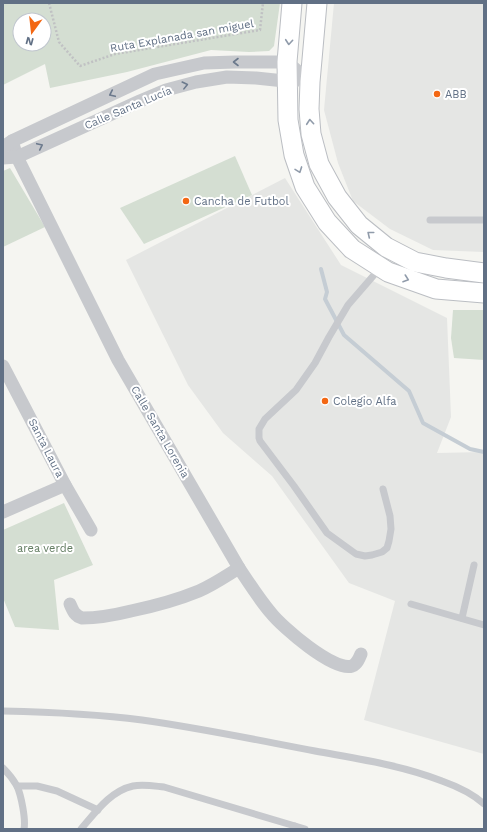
<svg xmlns="http://www.w3.org/2000/svg" width="487" height="832" viewBox="0 0 487 832" font-family="'Work Sans',sans-serif">
<style>
.built{fill:#e5e6e4}
.green{fill:#d4ded2;fill-rule:evenodd}
.lines{fill:none;stroke-linecap:round;stroke-linejoin:round}
.stream{stroke:#c5cdd4;stroke-width:4}
.secondary-casing{stroke:#bbbec3;stroke-width:21}
.path{stroke:#c0c1c3;stroke-width:2.5;stroke-dasharray:2 2;stroke-linecap:butt}
.service{stroke:#c7c9cd;stroke-width:7}
.minor{stroke:#c7c9cd;stroke-width:13}
.secondary{stroke:#fff;stroke-width:19}
.oneway{stroke:#909baa}
.oneway2{stroke:#6b798c}
.poi-dot{fill:#f36713;stroke:#fff;stroke-width:1.5}
.labels{text-anchor:middle;dominant-baseline:central;stroke-width:4;stroke-linejoin:round;paint-order:stroke}
.street-label{font-size:11px;fill:#617085;stroke:#fff}
.poi-label{font-size:11px;fill:#617085;stroke:#fff;text-anchor:start}
.park-label{font-size:11px;fill:#627c61;stroke:#fff}
</style>
<rect width="100%" height="100%" fill="#f5f5f1"/>
<g class="built">
<polygon points="334,3 484,3 484,252 433,250 390,229 353,201 338,163 324,110"/>
<polygon points="285,178 341,265 447,318 451,417 437,453 484,452 484,754 364,720 395,601 349,583 272,476 223,433 188,385 126,260"/>
</g>
<g class="green">
<path d="M3,3H280L274,46L269,51L249,52L211,50L127,72L50,88L45,64L3,85ZM20,20H44V44H20Z"/>
<polygon points="235,156 252,195 144,244 120,208"/>
<polygon points="10,168 45,227 3,247 3,171"/>
<polygon points="453,310 484,310 484,360 454,358 451,338"/>
<polygon points="64,503 93,565 54,580 59,630 15,627 3,598 3,530"/>
</g>
<g class="lines">
<polyline class="stream" points="321,269 327,292 325,299 344,335 409,391 423,423 470,449 484,452"/>
<g class="secondary-casing">
<g id="secondary">
<polyline points="292,3 287,62 288,120 294,155 305,187 327,222 352,249 388,272 436,289 484,293"/>
<polyline points="317,3 310,82 309,109 311,134 319,164 337,197 359,225 386,247 415,262 446,268 484,273"/>
</g>
</g>
<polyline class="path" points="49,3 59,42 80,66 115,54 260,30 263,3"/>
<g class="service">
<polyline points="430,220 484,220"/>
<polyline points="380,268 348,305 329,337 315,363 296,390 265,419 259,429 259,438 260,441 294,486 327,533 356,554 365,556 372,555 382,552 387,548 389,541 391,529 390,516 383,489"/>
<polyline points="411,604 484,625"/>
<polyline points="462,618 474,565"/>
<path d="M3,711C49,712 96,714 142,720C200,728 257,740 315,751C358,759 401,765 442,781C456,786 472,793 484,804"/>
<path d="M3,768C8,773 13,779 17,786C21,795 26,819 24,829"/>
<polyline points="17,786 37,786 57,791 98,810"/>
<polyline points="295,826 305,829"/>
<path d="M81,829C95,813 110,791 133,786C143,784 154,786 164,787L295,826V829"/>
</g>
<g class="minor">
<path d="M12,141L17,157L118,360L239,568C249,583 259,599 271,613C282,627 334,672 352,666C357,664 359,659 361,654"/>
<polyline points="3,147 12,141 155,74 204,63 235,62 287,62 310,82"/>
<polyline points="3,158 17,157 140,101 166,90 196,82 227,77 256,78 294,82"/>
<polyline points="3,366 65,485 91,530"/>
<polyline points="3,512 65,485"/>
<path d="M70,604C73,611 75,616 82,618C99,618 115,615 131,611C155,606 177,600 199,591C213,585 226,576 239,568"/>
</g>
<use href="#secondary" class="secondary"/>
</g>
<defs><path id="oneway-chevron" d="M-2-3.5L2.5 0L-2 3.5" fill="none" stroke-width="1.6" stroke-linecap="round" stroke-linejoin="round"/></defs>
<g class="oneway">
<use href="#oneway-chevron" transform="translate(289 42) rotate(95)"/>
<use href="#oneway-chevron" transform="translate(310 122) rotate(-95)"/>
<use href="#oneway-chevron" transform="translate(299 170) rotate(70)"/>
<use href="#oneway-chevron" transform="translate(370 234) rotate(-141)"/>
<use href="#oneway-chevron" transform="translate(406 279) rotate(19)"/>
</g>
<g class="oneway2">
<use href="#oneway-chevron" transform="translate(236 62) rotate(180)"/>
<use href="#oneway-chevron" transform="translate(185 85) rotate(-14)"/>
<use href="#oneway-chevron" transform="translate(112 94) rotate(155)"/>
<use href="#oneway-chevron" transform="translate(40 146) rotate(-25)"/>
</g>
<g class="poi-dot">
<circle cx="437" cy="94" r="4"/>
<circle cx="186" cy="201" r="4"/>
<circle cx="325" cy="401" r="4"/>
</g>
<g class="labels">
<g class="street-label">
<text transform="translate(182 36) rotate(-10)">Ruta Explanada san miguel</text>
<text transform="translate(128 108) rotate(-23)">Calle Santa Lucía</text>
<text transform="translate(160 432) rotate(60)">Calle Santa Lorenia</text>
<text transform="translate(46 448) rotate(63)">Santa Laura</text>
</g>
<g class="poi-label">
<text x="445" y="94">ABB</text>
<text x="194" y="201">Cancha de Futbol</text>
<text x="333" y="401">Colegio Alfa</text>
</g>
<g class="park-label">
<text x="45" y="548">area verde</text>
</g>
</g>
<rect width="487" height="832" fill="none" stroke="#617085" stroke-width="8"/>
<g transform="translate(32 32) rotate(195)"><circle r="19" fill="#ffffff" stroke="#c0c6ce"/>
<path d="M0-3L7 15L0 10L-7 15Z" fill="#f36713"/>
<text y="-6" font-size="11" font-weight="bold" text-anchor="middle" fill="#617085">N</text>
</g>
</svg>
